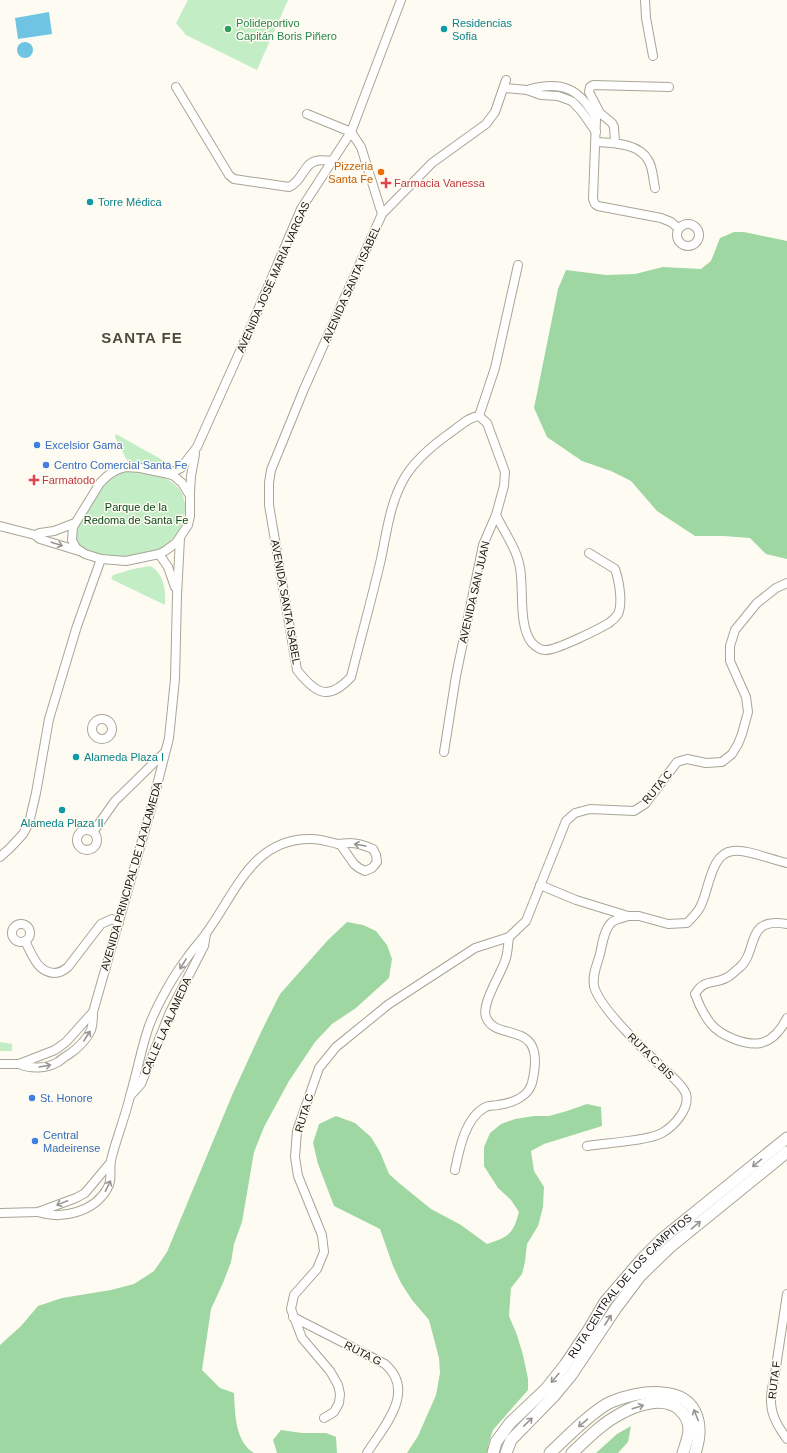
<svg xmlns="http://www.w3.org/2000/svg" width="787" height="1453" viewBox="0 0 787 1453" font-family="Arial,sans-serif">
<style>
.green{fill:#c3edc5}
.forest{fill:#9ed7a2}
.water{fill:#6ec4e2}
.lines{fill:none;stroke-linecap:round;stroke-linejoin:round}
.street-casing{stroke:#a9a496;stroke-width:10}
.secondary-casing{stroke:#a9a496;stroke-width:13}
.street{stroke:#fff;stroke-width:8}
.secondary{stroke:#fff;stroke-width:11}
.oneway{stroke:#979694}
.leisure-dot{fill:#2e9e5b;stroke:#fefcf2;stroke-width:1.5}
.culture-dot{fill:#0f9aa8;stroke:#fefcf2;stroke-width:1.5}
.food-dot{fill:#e8710a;stroke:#fefcf2;stroke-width:1.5}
.health-dot{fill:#e0444e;stroke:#fefcf2;stroke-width:1.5}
.shop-dot{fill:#3f7fe0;stroke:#fefcf2;stroke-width:1.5}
.labels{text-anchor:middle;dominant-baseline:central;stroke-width:3;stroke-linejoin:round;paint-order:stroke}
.leisure-label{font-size:11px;fill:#27864d;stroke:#fefcf2;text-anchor:start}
.culture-label{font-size:11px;fill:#0d838f;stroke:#fefcf2;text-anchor:start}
.food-label{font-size:11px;fill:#c56008;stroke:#fefcf2;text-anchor:end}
.health-label{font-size:11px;fill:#be3a42;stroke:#fefcf2;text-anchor:start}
.street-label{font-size:11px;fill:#171611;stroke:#fefcf2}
.shop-label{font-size:11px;fill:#366cbe;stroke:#fefcf2;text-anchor:start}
.park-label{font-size:11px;fill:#094717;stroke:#fefcf2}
.district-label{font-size:15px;font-weight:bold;letter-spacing:1px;fill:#4e4a3e;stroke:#fefcf2}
</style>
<rect width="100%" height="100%" fill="#fefcf2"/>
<g class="green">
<polygon points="188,0 288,0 257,70 186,35 176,23"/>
<polygon points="116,434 173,466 161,468 128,462 115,437"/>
<path d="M129,471C142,472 162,474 173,483C196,500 183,535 162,548C152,554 135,557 123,558C108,559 92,552 78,547C76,542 74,538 75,532C77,524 104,484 111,477C116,472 122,472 129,471Z"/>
<path d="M150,566C164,573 166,591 165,605L111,579L113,575L133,569Z"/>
<polygon points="0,1042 12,1044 12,1051 0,1051"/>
</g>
<g class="forest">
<polygon points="734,232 744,232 787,241 787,559 766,554 750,538 724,536 695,536 657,511 631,481 611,471 582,461 547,437 534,408 558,289 566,270 606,275 635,274 663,267 701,269 711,261 720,238"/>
<path d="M347,922L363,925L376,931L387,945L392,959L389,978L356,1008L332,1024L315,1042L289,1081L264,1127L254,1152L242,1222L234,1244L231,1262L223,1283L211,1309L202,1370L220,1388L234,1393C235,1413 235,1442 254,1453H0V1345L21,1326L38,1306L62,1298L111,1290L134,1284L154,1271L167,1252L233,1093L262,1030L280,994L328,940Z"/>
<path d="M587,1104L601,1107L602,1126L544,1144L531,1151L534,1171L544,1187L543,1207L538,1226L527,1244L525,1262L522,1274L511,1288L509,1316L517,1335L523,1355L528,1379V1390L493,1430L488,1445L489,1453H407L418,1436L436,1395L440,1373L439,1358L429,1320L412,1300L401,1283L393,1266L380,1229L334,1206L318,1164L313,1143L319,1124L336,1116L355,1123L371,1137L380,1152L389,1174L399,1183L431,1209L461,1225L487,1244C509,1237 513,1234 519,1212L511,1200L498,1188L484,1166V1147L490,1133L501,1124L515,1119L534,1116H549L567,1111Z"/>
<polygon points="631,1426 628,1442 618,1453 596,1453 617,1434"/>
<polygon points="281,1430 302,1433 326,1433 336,1437 337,1453 276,1453 277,1453 273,1440"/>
</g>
<g class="water">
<polygon points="49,12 52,34 18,39 15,18"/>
<circle cx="25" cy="50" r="8"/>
</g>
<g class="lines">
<g class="street-casing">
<g id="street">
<polyline points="645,0 646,18 653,56"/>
<path d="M176,87L229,175L234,179L289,187C302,182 304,163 316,161C321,159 327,161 332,161"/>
<polyline points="504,88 527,90 541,95 558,96 569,100 573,102 582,112 596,132"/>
<path d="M527,90C561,80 580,88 596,119L593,199L595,204L598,206L661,218L671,222L678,228"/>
<polyline points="307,114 351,132"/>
<path d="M351,132L361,147L382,214L304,389L271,470L269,483V505L297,670C315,693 328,702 351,677C361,637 372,598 381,559C387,531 390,502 405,477C416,459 433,445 450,433C459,427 468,417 479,416"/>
<path d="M596,142C613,143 639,143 648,160C653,167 653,179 655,188"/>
<polyline points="615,143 614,127 612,123 600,113 589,92 590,87 593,85 669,87"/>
<polyline points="382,214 432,163 486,124 495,112 506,80"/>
<circle cx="688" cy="235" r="11"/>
<polyline points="479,416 495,368 518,265"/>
<path d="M126,467L140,468L169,474L174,476L182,483L190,496V516L188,525L176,543L165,551L159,554L126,561L101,559L85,554L76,548L72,540L73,527L100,483C107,475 115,469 126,467Z"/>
<polyline points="169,474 181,468 197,447 249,331 301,209 351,132 401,0"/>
<polyline points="190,493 191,476 195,454"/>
<path d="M496,515C504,532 517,549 520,568C524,589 518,626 532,643C535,646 540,650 545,650C555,651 599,629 609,623C612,621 616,617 618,614C623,603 619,580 615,569L589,553"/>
<polyline points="0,526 35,535 40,539 79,551"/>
<polyline points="35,535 40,533 54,531 75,523"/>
<polyline points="159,554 168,567 175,587"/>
<circle cx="102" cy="729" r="10"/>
<polyline points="444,752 456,676 483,545 496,515 504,486 505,472 487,423 479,416"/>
<circle cx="87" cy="840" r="10"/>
<polyline points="93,832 115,801 165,752"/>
<polyline points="0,857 10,848 23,834 29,823 36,793 49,719 77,626 101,559"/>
<path d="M540,885L576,900L628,916H639L668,924L687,923C691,919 696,914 699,909C709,895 709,853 733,851C747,849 772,860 787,863"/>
<path d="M787,924C744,916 759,952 739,968C735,971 731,976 726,978C713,985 705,978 695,994C699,1005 704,1015 711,1024C721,1036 746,1046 761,1043C773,1040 782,1028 787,1018"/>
<circle cx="21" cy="933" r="9"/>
<path d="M25,941C32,954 37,972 54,973C60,973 63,971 68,967L101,924L112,919L119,923"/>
<polyline points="0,1064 19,1064 55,1050 66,1042 93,1012"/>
<path d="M19,1064C31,1069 46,1069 58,1062C61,1060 64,1057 68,1055C77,1049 86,1041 91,1030C93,1024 93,1019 93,1012L151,809L169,738L175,679L177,596L180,538"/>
<polyline points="131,1095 141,1084 170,1012 204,946 206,934"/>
<path d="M587,1146C605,1143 648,1141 662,1133C674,1126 690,1109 686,1094C683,1085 671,1076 664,1069C647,1053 599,1008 594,986C592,975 597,965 600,954C602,945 604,930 611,923C615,919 623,918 628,916"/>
<path d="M455,1170C459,1150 465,1119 484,1108C488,1105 494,1106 498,1105C512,1103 528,1097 532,1083C548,1016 496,1044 486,1017C481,1003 502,973 506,958C508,951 508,943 509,937"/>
<path d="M38,1212C61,1220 94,1212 107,1189C113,1180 109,1170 111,1160C116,1139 125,1118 130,1096C137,1073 141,1049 149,1026C157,1005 173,976 187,958C193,949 201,941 207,932C236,892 253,838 311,839C321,839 329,842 338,844C342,844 346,843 350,843C358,843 366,846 373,849L376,855L377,862L372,868L365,871L359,868L354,864L340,844"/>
<polyline points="0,1213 38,1212 76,1198 85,1193 111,1162"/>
<path d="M787,1294L774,1380C767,1405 772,1419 787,1439"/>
<path d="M293,1317L385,1364C417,1392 383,1427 367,1453"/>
<polyline points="324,1418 334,1412 339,1403 340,1394 338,1385 330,1371 302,1338 291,1309 294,1295 317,1269 324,1252 322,1235 298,1176 295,1157 297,1131 319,1068 336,1047 389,1004 475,948 509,937 526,921 566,821 575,813 590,809 634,811 645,804 677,762 687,759 706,763 722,762 732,754 738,744 742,734 748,712 746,697 730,661 730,646 735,630 757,603 776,588 787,583"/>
</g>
</g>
<g class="secondary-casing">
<g id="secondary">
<path id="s1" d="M493,1453L496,1442L510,1423L546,1389L565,1365L588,1331L605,1302L642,1259L662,1239L787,1138"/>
<polyline points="506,1453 511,1440 553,1397 572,1374 616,1308 640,1276 670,1247 787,1152"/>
<path d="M550,1453C565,1439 593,1410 611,1402C636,1392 686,1382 697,1417C701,1429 699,1441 695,1453"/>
<path d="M572,1453C587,1439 601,1424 620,1414C636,1405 664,1395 680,1410C685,1415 689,1422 689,1429C689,1437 685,1446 683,1453"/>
</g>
</g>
<use href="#street" class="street"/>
<use href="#secondary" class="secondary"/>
</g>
<defs><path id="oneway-shaft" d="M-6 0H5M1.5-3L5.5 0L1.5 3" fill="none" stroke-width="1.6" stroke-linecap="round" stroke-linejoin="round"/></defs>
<g class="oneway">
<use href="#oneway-shaft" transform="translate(57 544) rotate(18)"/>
<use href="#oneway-shaft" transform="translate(360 845) rotate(-170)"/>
<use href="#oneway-shaft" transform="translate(183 964) rotate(122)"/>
<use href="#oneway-shaft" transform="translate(87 1036) rotate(-57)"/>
<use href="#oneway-shaft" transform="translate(45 1066) rotate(-10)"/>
<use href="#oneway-shaft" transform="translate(757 1163) rotate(141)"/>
<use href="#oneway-shaft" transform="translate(108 1186) rotate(-64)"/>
<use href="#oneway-shaft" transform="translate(62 1203) rotate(158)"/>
<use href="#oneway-shaft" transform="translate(696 1225) rotate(-40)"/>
<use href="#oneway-shaft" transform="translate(608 1320) rotate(-57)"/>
<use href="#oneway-shaft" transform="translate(555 1378) rotate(130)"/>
<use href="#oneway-shaft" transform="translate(638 1407) rotate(-18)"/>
<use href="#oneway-shaft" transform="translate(696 1415) rotate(-112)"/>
<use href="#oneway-shaft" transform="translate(528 1422) rotate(-44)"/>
<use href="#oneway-shaft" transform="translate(583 1423) rotate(140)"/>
</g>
<circle class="leisure-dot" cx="228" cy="29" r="4"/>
<g class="culture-dot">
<circle cx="444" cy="29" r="4"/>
<circle cx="90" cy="202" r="4"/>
<circle cx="76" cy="757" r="4"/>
<circle cx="62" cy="810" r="4"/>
</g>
<circle class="food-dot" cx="381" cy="172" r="4"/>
<g class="health-dot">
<path d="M384 177h4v4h4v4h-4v4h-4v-4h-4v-4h4z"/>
<path d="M32 474h4v4h4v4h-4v4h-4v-4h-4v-4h4z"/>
</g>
<g class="shop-dot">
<circle cx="37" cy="445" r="4"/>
<circle cx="46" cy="465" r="4"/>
<circle cx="32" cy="1098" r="4"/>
<circle cx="35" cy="1141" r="4"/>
</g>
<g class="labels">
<g class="leisure-label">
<text x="236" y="23">Polideportivo<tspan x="236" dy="13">Capitán Boris Piñero</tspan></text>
</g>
<g class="culture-label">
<text x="452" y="23">Residencias<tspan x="452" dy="13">Sofia</tspan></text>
<text x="98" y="202">Torre Médica</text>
<text x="84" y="757">Alameda Plaza I</text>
<text x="62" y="823" text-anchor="middle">Alameda Plaza II</text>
</g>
<g class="food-label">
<text x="373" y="166">Pizzeria<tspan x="373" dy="13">Santa Fe</tspan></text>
</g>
<g class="health-label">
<text x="394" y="183">Farmacia Vanessa</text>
<text x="42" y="480">Farmatodo</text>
</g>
<g class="street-label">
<text transform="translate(273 277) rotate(-66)">AVENIDA JOSÉ MARÍA VARGAS</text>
<text transform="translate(351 284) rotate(-66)">AVENIDA SANTA ISABEL</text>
<text transform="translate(474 592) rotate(-77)">AVENIDA SAN JUAN</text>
<text transform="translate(286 602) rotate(80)">AVENIDA SANTA ISABEL</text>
<text transform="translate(657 787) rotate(-50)">RUTA C</text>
<text transform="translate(131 876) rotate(-74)">AVENIDA PRINCIPAL DE LA ALAMEDA</text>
<text transform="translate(166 1026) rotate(-66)">CALLE LA ALAMEDA</text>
<text transform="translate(651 1056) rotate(45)">RUTA C BIS</text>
<text transform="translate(304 1113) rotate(-73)">RUTA C</text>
<text stroke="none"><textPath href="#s1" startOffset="218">RUTA CENTRAL DE LOS CAMPITOS</textPath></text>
<text transform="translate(363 1353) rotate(27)">RUTA G</text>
<text transform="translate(774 1380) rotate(-83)">RUTA F</text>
</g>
<g class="shop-label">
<text x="45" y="445">Excelsior Gama</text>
<text x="54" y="465">Centro Comercial Santa Fe</text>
<text x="40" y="1098">St. Honore</text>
<text x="43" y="1135">Central<tspan x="43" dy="13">Madeirense</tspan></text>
</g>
<g class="park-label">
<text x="136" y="507">Parque de la<tspan x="136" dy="13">Redoma de Santa Fe</tspan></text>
</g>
<g class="district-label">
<text x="142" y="337">SANTA FE</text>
</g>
</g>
</svg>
